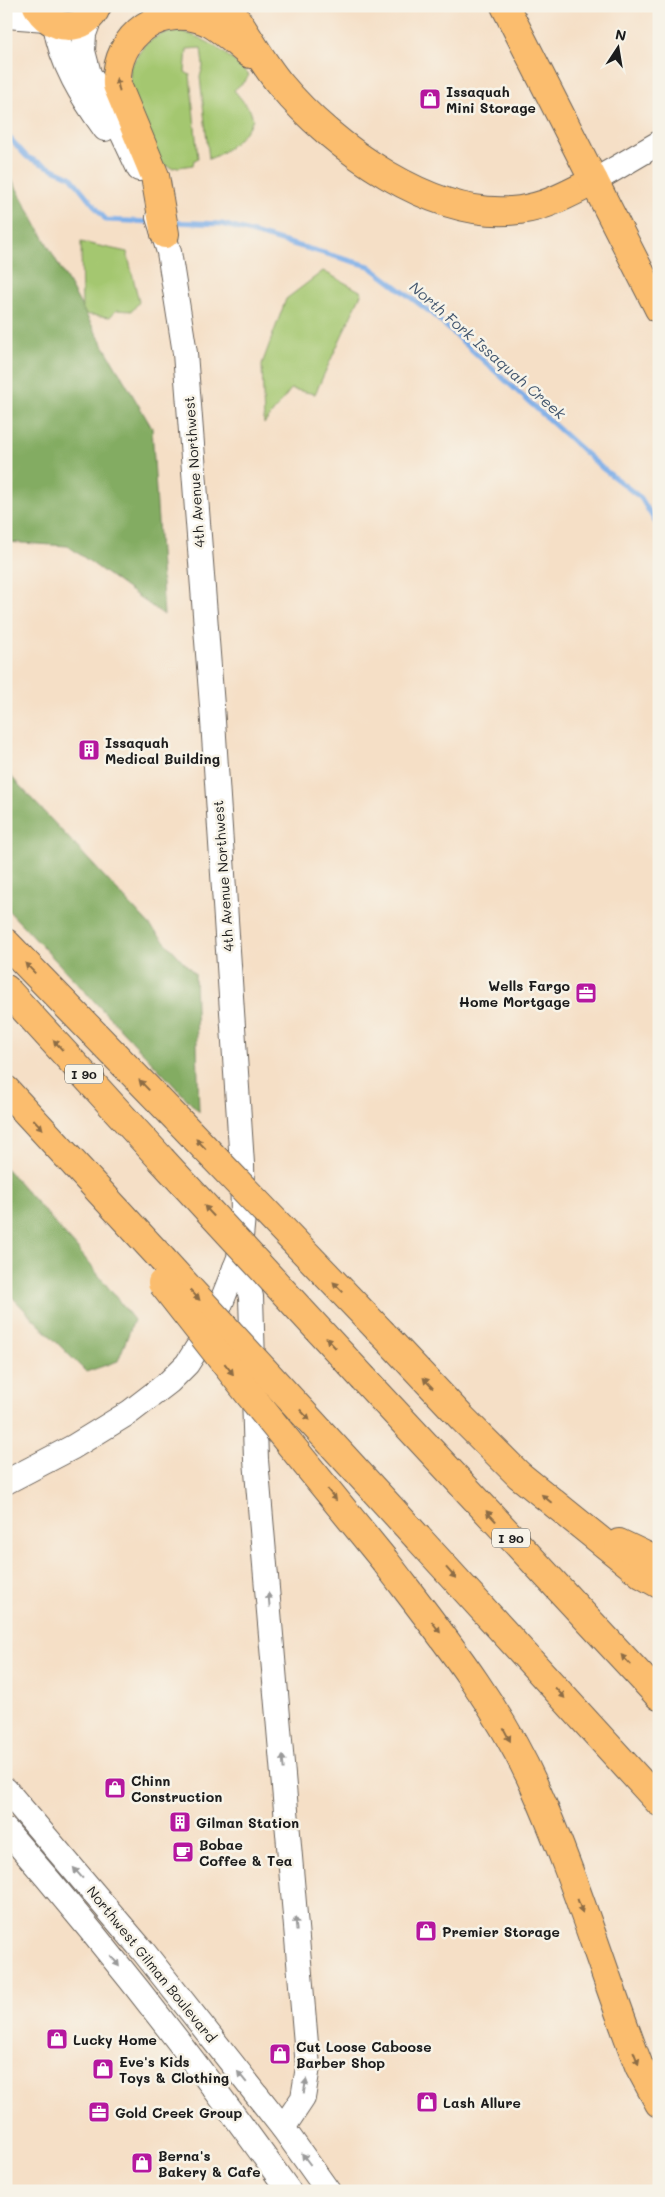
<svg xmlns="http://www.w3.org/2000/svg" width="665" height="2197" viewBox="0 0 665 2197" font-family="Mali,sans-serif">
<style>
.green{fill:#a4c770;stroke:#607246}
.forest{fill:#83ac62;stroke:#50643f}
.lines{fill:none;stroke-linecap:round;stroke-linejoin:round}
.stream{stroke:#7cade8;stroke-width:5}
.minor-casing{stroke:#686058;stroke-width:26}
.major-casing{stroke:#686058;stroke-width:30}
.highway-casing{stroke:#686058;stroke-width:30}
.minor{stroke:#fff;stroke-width:24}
.major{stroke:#fbbd6e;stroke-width:28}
.highway{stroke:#fbbd6e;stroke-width:28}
.highway-bridge-casing{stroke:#686058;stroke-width:30;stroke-linecap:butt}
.highway-bridge{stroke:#fbbd6e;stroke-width:28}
.oneway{fill:#8c6c45}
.oneway2{fill:#999}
.labels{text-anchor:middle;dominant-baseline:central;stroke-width:5;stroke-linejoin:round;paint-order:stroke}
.shield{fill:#f7f3e8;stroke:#5e5c59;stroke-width:1}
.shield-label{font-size:12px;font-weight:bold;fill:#1c1c1c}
.poi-label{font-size:14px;font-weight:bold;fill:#1c1c1c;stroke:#f7f3e8;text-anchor:start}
.street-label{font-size:14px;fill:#1c1c1c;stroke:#f7f3e8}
.water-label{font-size:15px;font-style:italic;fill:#42566e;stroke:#f7f3e8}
</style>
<rect width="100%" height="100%" fill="#f7f3e8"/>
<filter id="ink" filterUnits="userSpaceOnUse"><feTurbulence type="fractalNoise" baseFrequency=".02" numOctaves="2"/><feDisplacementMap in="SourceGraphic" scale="10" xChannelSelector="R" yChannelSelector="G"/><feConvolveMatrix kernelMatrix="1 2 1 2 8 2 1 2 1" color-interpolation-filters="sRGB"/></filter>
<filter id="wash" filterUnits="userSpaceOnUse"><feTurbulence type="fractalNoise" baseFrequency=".0096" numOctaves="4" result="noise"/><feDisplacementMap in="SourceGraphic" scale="20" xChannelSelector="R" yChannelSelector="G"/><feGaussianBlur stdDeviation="1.12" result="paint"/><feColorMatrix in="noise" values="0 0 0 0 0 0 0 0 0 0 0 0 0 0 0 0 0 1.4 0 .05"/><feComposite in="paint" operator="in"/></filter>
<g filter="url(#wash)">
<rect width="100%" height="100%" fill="#f5dfc6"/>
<g class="green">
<path d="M180,31C209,39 228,54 249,75L246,80L234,90L250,110L253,119C246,135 226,153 209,159L200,77L203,66L201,48L187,49L185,72L190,75L198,159L194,160L193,165L172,168L158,163L130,102V67L145,44L161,34Z"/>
<polygon points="81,242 127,252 139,302 132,311 116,310 110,317 82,314"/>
<polygon points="323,271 362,292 315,394 291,389 264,424 262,364 286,299"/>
</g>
<g class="forest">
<polygon points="6,169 95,331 152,428 164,615 68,546 6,542"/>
<polygon points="6,771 195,974 199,1112 6,908"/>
<polygon points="6,1168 77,1248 134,1320 118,1361 86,1372 6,1291"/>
</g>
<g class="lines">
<g class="stream">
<polyline points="6,134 27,157 71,177 106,220 152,222"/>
<polyline points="170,222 222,224 369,266 430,312 602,468 641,498 659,528"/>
</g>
</g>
</g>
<g filter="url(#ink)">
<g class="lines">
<g class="minor-casing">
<g id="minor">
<polyline points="6,16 46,19"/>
<polyline points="90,18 84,34 83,51 89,74 117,122 139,169"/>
<path d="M55,24C61,64 82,97 105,129"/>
<polyline points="594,181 659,143"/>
<polyline points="235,1268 248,1285 251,1297 256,1460 308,2067 303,2098 283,2128"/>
<polyline points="6,1482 73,1447 130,1412 169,1382 187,1364 213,1323 239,1258 243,1216 242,1164 212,706 185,353 169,252 158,217"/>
<polyline points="6,1790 143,1951 283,2128 328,2191"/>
<path d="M6,1830C106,1945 200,2066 289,2191"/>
</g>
</g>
<g class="major-casing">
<g id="major">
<path d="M37,6C49,31 86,34 97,6"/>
<path d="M227,6C246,31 260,60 280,84C332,147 435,222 520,210C548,206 570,193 594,181"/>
<polyline points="505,6 659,309"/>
<path d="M165,234L155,176L117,85C114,35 163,0 210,23C224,31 237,44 250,54"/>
</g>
</g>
<g class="highway-casing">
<g id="highway">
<polyline points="6,943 178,1120"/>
<polyline points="6,989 161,1159"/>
<polyline points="6,1090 162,1259"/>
<polyline points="383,1334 462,1418 519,1475 643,1575 659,1584"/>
<polyline points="364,1379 659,1696"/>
<polyline points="418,1538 659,1802"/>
<polyline points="619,1543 659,1562"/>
<path d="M385,1561C439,1632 497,1703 534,1785C575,1876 603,1973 639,2066L659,2103"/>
</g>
</g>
<use href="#minor" class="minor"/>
<use href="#major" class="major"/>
<use href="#highway" class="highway"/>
<g class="highway-bridge-casing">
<g id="highway-bridge">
<polyline points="178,1120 383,1334"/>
<polyline points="161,1159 364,1379"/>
<polyline points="162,1259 418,1538"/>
<polyline points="162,1283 249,1394 385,1561"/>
</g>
</g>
<use href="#highway-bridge" class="highway-bridge"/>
</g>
<defs><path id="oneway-solid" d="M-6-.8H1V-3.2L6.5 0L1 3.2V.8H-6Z" transform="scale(1.25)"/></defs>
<g class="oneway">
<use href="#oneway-solid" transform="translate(118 85) rotate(-103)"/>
<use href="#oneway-solid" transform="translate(30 968) rotate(-134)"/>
<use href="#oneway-solid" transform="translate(58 1045) rotate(-132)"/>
<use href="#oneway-solid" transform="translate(144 1085) rotate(-134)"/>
<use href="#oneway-solid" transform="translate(38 1124) rotate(47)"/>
<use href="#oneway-solid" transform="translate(201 1144) rotate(-134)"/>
<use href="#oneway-solid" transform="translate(209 1211) rotate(-133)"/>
<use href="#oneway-solid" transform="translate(338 1287) rotate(-134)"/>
<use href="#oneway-solid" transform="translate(195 1295) rotate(47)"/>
<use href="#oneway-solid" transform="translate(331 1343) rotate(-133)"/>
<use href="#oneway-solid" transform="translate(229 1369) rotate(52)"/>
<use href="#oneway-solid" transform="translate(428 1383) rotate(-133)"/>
<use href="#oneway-solid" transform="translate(305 1415) rotate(47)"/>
<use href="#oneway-solid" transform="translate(332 1495) rotate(51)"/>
<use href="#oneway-solid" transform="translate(547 1499) rotate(-140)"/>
<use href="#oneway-solid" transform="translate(491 1516) rotate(-133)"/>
<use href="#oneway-solid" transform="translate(451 1573) rotate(48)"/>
<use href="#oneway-solid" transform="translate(436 1627) rotate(53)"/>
<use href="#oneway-solid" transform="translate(626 1660) rotate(-133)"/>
<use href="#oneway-solid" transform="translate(560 1693) rotate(48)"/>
<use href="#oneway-solid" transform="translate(507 1735) rotate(62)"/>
<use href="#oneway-solid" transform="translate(580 1906) rotate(70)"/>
<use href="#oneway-solid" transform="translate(636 2058) rotate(69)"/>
</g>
<g class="oneway2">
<use href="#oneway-solid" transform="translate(269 1600) rotate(-95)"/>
<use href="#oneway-solid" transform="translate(283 1762) rotate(-95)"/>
<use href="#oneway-solid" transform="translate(78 1873) rotate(-131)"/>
<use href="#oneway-solid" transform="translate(296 1924) rotate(-95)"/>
<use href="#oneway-solid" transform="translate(115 1961) rotate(52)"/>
<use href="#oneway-solid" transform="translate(242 2077) rotate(-129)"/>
<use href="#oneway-solid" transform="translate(305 2086) rotate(-80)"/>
<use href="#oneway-solid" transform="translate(306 2159) rotate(-127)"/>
</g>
</g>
<defs>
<g id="shop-square" transform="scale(1.125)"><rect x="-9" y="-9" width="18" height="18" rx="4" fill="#b5179e" stroke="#f7f3e8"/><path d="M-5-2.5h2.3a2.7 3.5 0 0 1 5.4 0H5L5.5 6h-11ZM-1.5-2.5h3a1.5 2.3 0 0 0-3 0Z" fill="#fff"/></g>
<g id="building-square" transform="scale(1.125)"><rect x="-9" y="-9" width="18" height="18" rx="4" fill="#b5179e" stroke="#f7f3e8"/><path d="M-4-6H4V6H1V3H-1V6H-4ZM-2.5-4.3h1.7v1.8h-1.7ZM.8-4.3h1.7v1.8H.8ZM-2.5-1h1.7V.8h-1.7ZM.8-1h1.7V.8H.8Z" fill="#fff"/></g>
<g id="office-square" transform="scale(1.125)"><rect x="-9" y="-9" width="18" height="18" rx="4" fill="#b5179e" stroke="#f7f3e8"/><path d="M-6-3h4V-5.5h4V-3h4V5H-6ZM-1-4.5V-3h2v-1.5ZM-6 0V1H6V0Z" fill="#fff"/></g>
<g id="cafe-square" transform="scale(1.125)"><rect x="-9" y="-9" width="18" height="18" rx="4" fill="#b5179e" stroke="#f7f3e8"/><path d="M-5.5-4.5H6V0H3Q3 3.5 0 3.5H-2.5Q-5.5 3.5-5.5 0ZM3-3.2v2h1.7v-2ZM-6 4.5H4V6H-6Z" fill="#fff"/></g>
</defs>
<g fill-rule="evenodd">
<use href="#shop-square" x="430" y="99"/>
<use href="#building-square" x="89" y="750"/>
<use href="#office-square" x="586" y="993"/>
<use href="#shop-square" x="115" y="1788"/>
<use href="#building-square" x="180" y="1822"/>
<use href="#cafe-square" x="183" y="1852"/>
<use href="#shop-square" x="426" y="1931"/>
<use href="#shop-square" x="57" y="2039"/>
<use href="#shop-square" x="280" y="2054"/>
<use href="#shop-square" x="103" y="2069"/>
<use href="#shop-square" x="427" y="2102"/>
<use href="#office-square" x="99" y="2112"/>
<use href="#shop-square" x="142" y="2163"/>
</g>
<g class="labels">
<g class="shield">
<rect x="65" y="1064.5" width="38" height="19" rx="4"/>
<rect x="492" y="1528.5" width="38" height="19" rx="4"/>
</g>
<g class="shield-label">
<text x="84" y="1074">I 90</text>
<text x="511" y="1538">I 90</text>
</g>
<g class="poi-label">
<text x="446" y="91">Issaquah<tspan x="446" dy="16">Mini Storage</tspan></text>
<text x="105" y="742">Issaquah<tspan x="105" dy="16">Medical Building</tspan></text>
<text x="570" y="985" text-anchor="end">Wells Fargo<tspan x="570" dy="16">Home Mortgage</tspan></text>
<text x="131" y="1780">Chinn<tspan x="131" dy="16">Construction</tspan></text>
<text x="196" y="1822">Gilman Station</text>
<text x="199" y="1844">Bobae<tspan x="199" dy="16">Coffee &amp; Tea</tspan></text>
<text x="442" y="1931">Premier Storage</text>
<text x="73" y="2039">Lucky Home</text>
<text x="296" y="2046">Cut Loose Caboose<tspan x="296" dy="16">Barber Shop</tspan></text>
<text x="119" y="2061">Eve's Kids<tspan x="119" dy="16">Toys &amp; Clothing</tspan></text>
<text x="443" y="2102">Lash Allure</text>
<text x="115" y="2112">Gold Creek Group</text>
<text x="158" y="2155">Berna's<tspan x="158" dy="16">Bakery &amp; Cafe</tspan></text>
</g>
<g class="street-label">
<text transform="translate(194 472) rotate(-94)">4th Avenue Northwest</text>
<text transform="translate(223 876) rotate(-94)">4th Avenue Northwest</text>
<text transform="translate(152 1964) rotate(51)">Northwest Gilman Boulevard</text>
</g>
<g class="water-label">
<text transform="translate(488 350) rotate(41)">North Fork Issaquah Creek</text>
</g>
</g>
<rect width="665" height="2197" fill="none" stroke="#f7f3e8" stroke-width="25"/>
<g transform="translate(618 48) rotate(12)" stroke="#f7f3e8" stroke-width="4" paint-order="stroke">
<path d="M0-4L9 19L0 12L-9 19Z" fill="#1c1c1c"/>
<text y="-8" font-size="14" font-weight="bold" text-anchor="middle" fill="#1c1c1c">N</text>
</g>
</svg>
